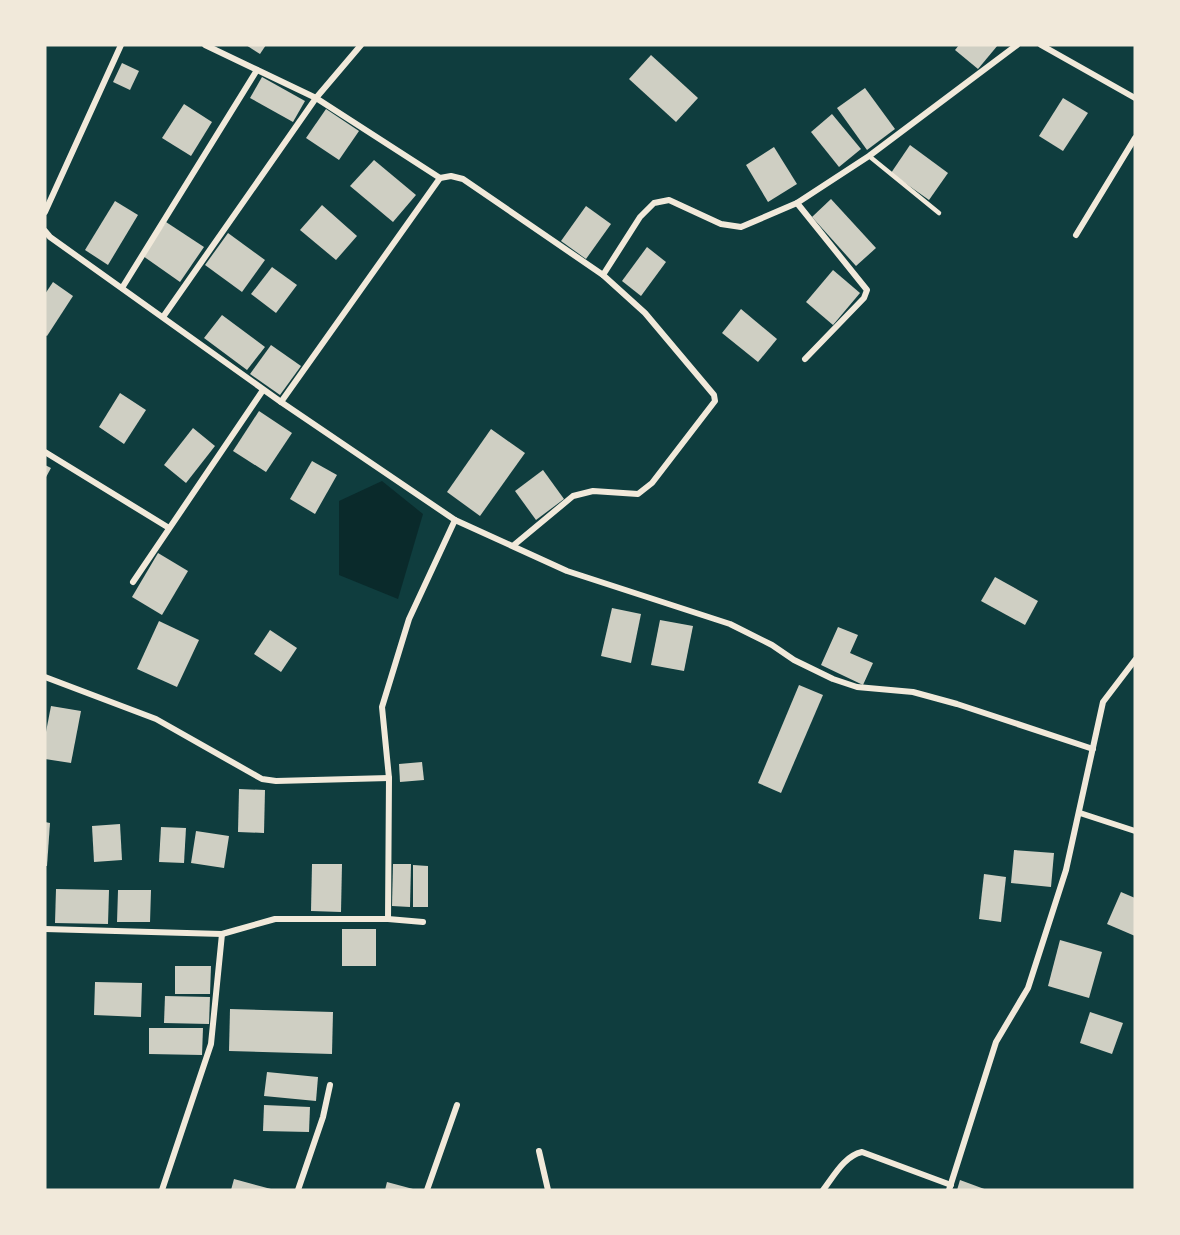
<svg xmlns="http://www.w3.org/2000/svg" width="1180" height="1235" viewBox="0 0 1180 1235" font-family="'Work Sans',sans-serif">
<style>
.water{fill:#0a2a2b}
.building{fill:#cfcfc3}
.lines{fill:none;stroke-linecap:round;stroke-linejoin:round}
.service{stroke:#f1e9da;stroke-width:4.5}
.minor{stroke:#f1e9da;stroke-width:6}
</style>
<rect width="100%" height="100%" fill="#0f3d3e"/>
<polygon class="water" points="382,481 423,514 398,599 339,575 339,501"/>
<g class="building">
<polygon points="246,45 266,45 260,54"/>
<polygon points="959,45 998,45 978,69 955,50"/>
<polygon points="651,55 698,98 676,122 629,79"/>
<polygon points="122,63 139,71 130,90 113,82"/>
<polygon points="262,77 305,101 293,122 250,98"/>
<polygon points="865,88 895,129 867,150 837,108"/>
<polygon points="1063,98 1088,113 1063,151 1039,136"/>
<polygon points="184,104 212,122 191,156 162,138"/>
<polygon points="326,109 359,131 339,160 306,138"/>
<polygon points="832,114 861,149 839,167 811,132"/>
<polygon points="910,145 948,173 929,200 891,173"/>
<polygon points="774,147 797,184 768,202 746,165"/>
<polygon points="374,160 416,195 393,222 350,186"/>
<polygon points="831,199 876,248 856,266 812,217"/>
<polygon points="115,201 138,215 108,265 85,250"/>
<polygon points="322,205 357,236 336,260 300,230"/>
<polygon points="586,206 611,224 586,259 561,241"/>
<polygon points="166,222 204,247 180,282 143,256"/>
<polygon points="228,233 265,260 242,292 205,265"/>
<polygon points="647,247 666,262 641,296 622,281"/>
<polygon points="272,267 297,285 276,313 251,294"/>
<polygon points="833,270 860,293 833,325 806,302"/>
<polygon points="53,282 73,296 47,336 45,335 45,294"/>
<polygon points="741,309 777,339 758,362 722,333"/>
<polygon points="222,315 265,347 247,370 204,338"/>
<polygon points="271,345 301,366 280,395 250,374"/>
<polygon points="120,393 146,410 124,444 99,427"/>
<polygon points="259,411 292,433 266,472 233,451"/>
<polygon points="193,428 215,446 186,483 164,465"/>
<polygon points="491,429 525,453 480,516 447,492"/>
<polygon points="312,461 337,475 315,514 290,499"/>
<polygon points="45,465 51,468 45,479"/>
<polygon points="543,470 564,499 536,520 515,491"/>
<polygon points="158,553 188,571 162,615 132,597"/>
<polygon points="995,577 1038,601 1025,625 981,601"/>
<polygon points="612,608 641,614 631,663 601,656"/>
<polygon points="660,620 693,626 684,671 651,665"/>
<polygon points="159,621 199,640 177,687 137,669"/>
<polygon points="838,627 858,635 850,653 873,663 863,685 821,665"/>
<polygon points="270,630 297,648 281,672 254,654"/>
<polygon points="799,685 823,695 781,793 758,783"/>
<polygon points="51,706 81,711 71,763 45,759 45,737"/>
<polygon points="422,762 424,780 400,782 399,764"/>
<polygon points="239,789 265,790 264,833 238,832"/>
<polygon points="45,822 50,823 47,866 45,866"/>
<polygon points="120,824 122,860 94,862 92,826"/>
<polygon points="161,827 186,828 184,863 159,862"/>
<polygon points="196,831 229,836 224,868 191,863"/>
<polygon points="1014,850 1054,853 1051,887 1011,883"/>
<polygon points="312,864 342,864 341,912 311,911"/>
<polygon points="393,864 411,864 410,907 392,906"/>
<polygon points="413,865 428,866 428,907 413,907"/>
<polygon points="984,874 1006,877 1001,922 979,919"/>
<polygon points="56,889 109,890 108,924 55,923"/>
<polygon points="118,890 151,890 150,922 117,922"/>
<polygon points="1121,892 1135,898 1135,936 1107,924"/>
<rect x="342" y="929" width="34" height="37"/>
<polygon points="1060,940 1102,952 1089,998 1048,986"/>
<polygon points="175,966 211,966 210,994 175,994"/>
<polygon points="95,982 142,983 141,1017 94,1015"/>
<polygon points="165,996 210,997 209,1024 164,1023"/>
<polygon points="230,1009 333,1012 332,1054 229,1051"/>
<polygon points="1090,1012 1123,1023 1112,1054 1080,1043"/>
<polygon points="149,1028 203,1028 202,1055 149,1054"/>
<polygon points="267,1072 318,1077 316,1101 264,1096"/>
<polygon points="264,1105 310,1107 309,1132 263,1131"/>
<polygon points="234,1179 271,1189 271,1190 231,1190"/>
<polygon points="960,1180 987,1190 957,1190"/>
<polygon points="387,1182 413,1189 413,1190 385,1190"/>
</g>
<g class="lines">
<polyline class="service" points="869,156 939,213"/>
<g class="minor">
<polyline points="205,45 316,98 440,178"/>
<polyline points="1041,45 1135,98"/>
<polyline points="797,203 867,290 864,298 805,359"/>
<polyline points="45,212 121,45"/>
<polyline points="45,231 50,237 281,402 455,520"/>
<polyline points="1076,235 1135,138"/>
<polyline points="122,288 257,70"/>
<polyline points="163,317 316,98 361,45"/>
<polyline points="281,402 440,178 451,176 463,179 603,275 640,217 654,203 669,200 721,224 741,227 797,203 869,156 1017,45"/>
<polyline points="45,452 169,528"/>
<polyline points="514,545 573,496 593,491 638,494 652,483 715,401 714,395 645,313 603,275"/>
<polyline points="133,582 263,390"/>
<polyline points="45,677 156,719 262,779 276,781 389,778"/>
<polyline points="1080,813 1135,831"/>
<polyline points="388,919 389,778 382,707 409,619 455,520 567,571 730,624 772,645 794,660 833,679 857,687 913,692 957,704 1093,749"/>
<polyline points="45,929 222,934 275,919 388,919 423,922"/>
<polyline points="539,1151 548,1190"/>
<polyline points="162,1190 211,1044 222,934"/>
<polyline points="298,1190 323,1117 330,1085"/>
<polyline points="427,1190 457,1105"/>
<path d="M823,1190C834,1176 844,1156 862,1152L951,1185"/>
<polyline points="949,1190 996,1042 1028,988 1066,870 1103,702 1135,660"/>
</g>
</g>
<rect width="1180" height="1235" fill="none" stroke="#f1e9da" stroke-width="93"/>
</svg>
